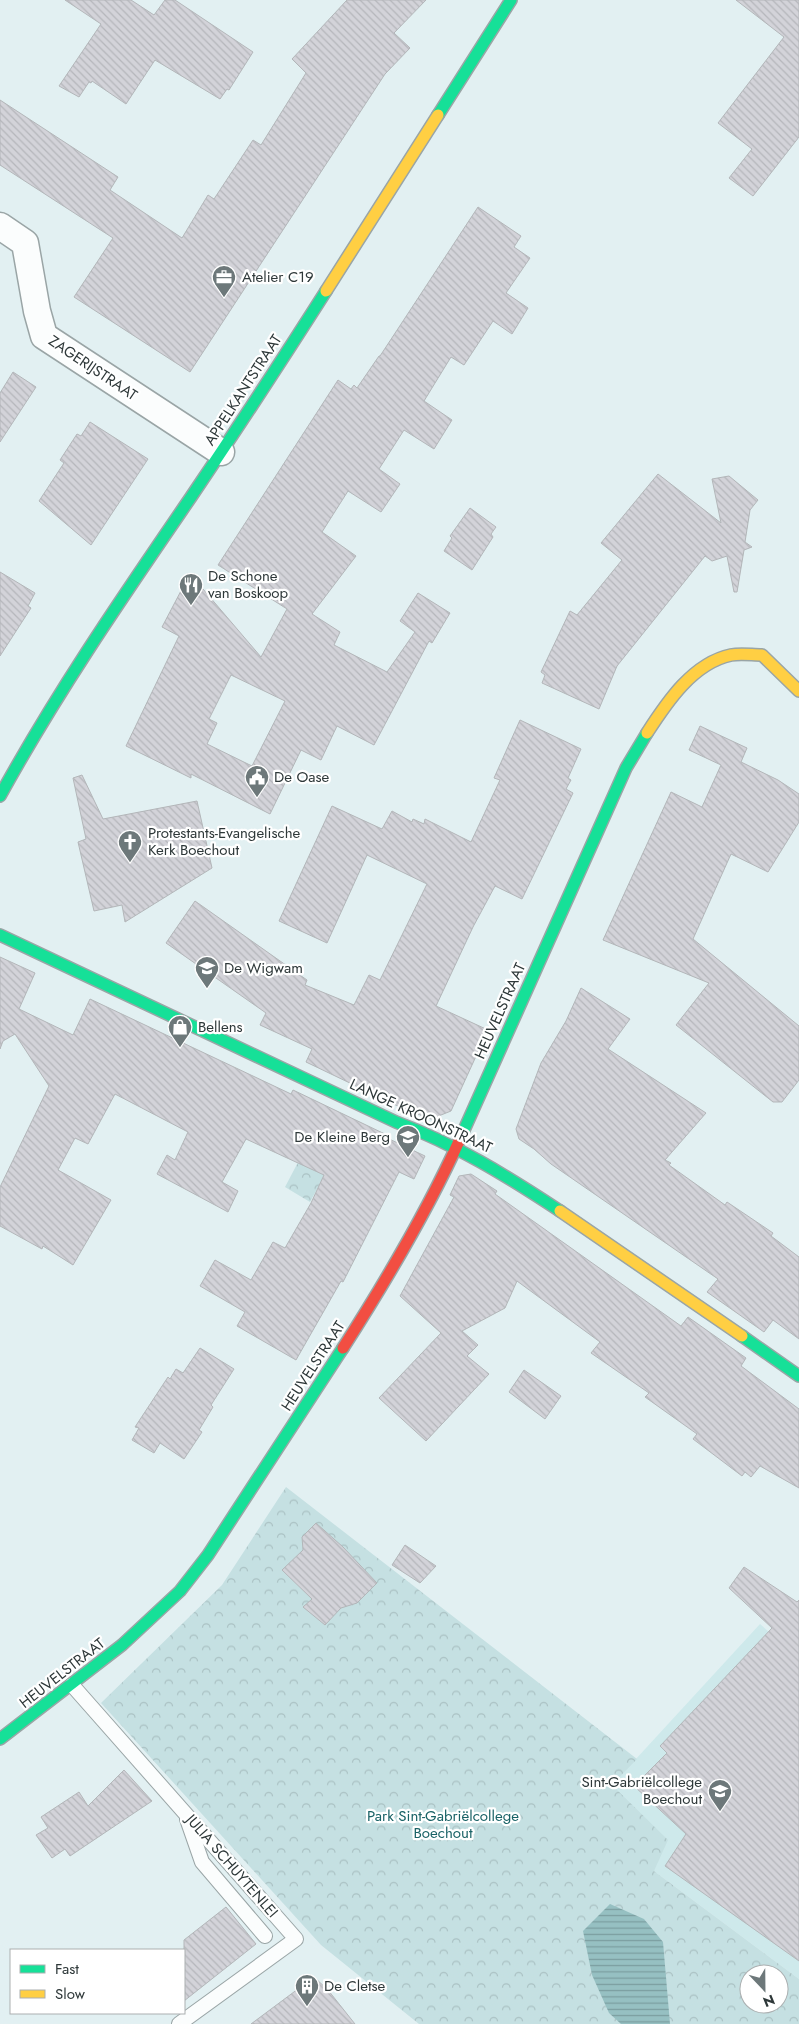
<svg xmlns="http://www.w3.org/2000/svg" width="799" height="2024" viewBox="0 0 799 2024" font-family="Jost,sans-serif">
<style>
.built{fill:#cee9eb}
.park{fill:url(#park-crowns);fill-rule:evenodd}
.water{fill:url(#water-rules)}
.building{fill:url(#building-back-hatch);stroke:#b3b6b9;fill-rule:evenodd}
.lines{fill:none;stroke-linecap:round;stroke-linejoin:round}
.lane-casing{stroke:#9aa5a6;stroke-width:16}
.street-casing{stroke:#9aa5a6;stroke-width:29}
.fast-casing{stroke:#9aa5a6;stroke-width:14}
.slow-casing{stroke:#9aa5a6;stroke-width:14}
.jam-casing{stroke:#9aa5a6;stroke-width:14}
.lane{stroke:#fbfdfd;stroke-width:14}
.street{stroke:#fbfdfd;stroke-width:26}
.fast{stroke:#16e098;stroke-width:11}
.slow{stroke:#ffcf43;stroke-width:11}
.jam{stroke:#f24e42;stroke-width:11}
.labels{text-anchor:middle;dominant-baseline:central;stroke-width:4.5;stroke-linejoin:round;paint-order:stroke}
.poi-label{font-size:15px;fill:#2e3839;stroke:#fff;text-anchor:start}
.street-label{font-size:15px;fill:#2e3839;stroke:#fff}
.park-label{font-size:15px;fill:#196266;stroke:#fff}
</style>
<defs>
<pattern id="park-crowns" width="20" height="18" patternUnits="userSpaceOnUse" patternTransform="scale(1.25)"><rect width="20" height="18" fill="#c5e0e2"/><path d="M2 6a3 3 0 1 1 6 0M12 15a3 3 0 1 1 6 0" fill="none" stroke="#aac1c3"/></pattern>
<pattern id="water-rules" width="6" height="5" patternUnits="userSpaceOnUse" patternTransform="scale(1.25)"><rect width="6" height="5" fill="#96c0c2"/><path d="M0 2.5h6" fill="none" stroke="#7b9d9f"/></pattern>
<pattern id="building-back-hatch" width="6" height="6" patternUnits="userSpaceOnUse" patternTransform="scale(1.25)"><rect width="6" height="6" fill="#d3d3d9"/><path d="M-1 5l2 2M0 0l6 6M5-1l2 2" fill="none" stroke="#b5b6bb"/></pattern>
</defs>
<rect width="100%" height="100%" fill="#e2f0f2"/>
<polygon class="built" points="760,1624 799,1659 799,1979 654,1871 612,1785"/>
<g class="park">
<polygon points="325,1111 354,1151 323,1178 310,1202 285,1187"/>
<path d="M286,1487L637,1759L612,1785L668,1840L654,1871L799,1979V2024H419L321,1945L101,1703L222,1585ZM749,1974H779V2004H749Z"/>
</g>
<polygon class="water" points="610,1904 644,1919 663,1942 670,2024 621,2024 609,2013 592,1975 583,1931"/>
<g class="building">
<polygon points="65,0 131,0 154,15 165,0 175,0 253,52 229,90 227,89 220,99 155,60 126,104 92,81 91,83 89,82 79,97 59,86 101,24"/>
<polygon points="347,0 426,0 394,33 410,48 385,74 190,372 74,297 113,238 0,165 0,100 118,177 110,190 182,238 208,195 214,199 253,140 261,145 306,73 292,59"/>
<polygon points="736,0 799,0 799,137 753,196 729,178 752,149 718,123 784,37"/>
<path d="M478,207L521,236L514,247L530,258L506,293L528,308L512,334L493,321L464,365L451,357L424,401L452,420L434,449L404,430L379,469L400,484L381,512L348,491L322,532L356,556L312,614L340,632L334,645L387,672L415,632L400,621L418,593L450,613L432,643L429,641L374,745L337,726L321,760L301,750L270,814L191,774V778L126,746L179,636L162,627L183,587L199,594L203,589L261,657L287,609L218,565L338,380L351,389L354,385L357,388L379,356H380ZM231,675L285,701L252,766L207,744L217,723L209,719Z"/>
<polygon points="13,372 36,387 0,442 0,393"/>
<polygon points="90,422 148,459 91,545 39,501 64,463 60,460 77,434 81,436"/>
<polygon points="658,474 721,523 712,479 729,476 758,500 750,510 745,542 752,547 744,550 737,592 734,592 727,556 712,561 705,556 617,666 599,709 542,683 545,675 541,672 570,611 577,615 622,560 601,543"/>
<polygon points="470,508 496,527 491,534 493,537 472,570 444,551 452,538 450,536"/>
<polygon points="0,572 35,593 28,606 31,608 0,656"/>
<polygon points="520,720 581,749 568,778 571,780 566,789 573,793 522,899 495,886 473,927 436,1006 488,1030 451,1111 431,1119 402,1108 306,1062 312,1049 260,1025 266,1013 166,943 195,901 307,980 305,985 354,1005 369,975 380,980 427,884 367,855 327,943 279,921 332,806 382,829 392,811 412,822 413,819 424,824 425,819 471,842 500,780 494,778"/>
<polygon points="700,726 747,748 741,762 778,780 799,794 799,822 768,872 731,854 693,939 799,1026 799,1080 782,1102 773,1102 676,1025 709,983 603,940 671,792 702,807 721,765 689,750"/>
<polygon points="82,775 103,819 197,801 212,868 125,922 122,905 94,911 78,842 86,839 73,778"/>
<polygon points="0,957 35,973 19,1009 73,1035 90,999 291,1094 293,1090 389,1136 385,1137 425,1156 414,1179 399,1172 343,1282 341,1281 296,1360 237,1326 245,1312 200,1286 215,1260 251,1280 273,1242 285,1248 311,1203 324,1175 246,1139 222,1182 238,1191 228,1212 157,1174 167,1155 175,1160 188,1132 115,1094 88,1144 75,1138 58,1170 111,1200 73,1265 43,1246 42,1249 0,1226 0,1187 49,1086 15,1034 3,1041 0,1049"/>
<polygon points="581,988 630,1019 608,1049 706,1113 665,1160 671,1163 669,1165 725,1205 727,1202 773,1233 771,1236 799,1257 799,1339 773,1320 764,1332 707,1292 718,1279 551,1164 534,1149 519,1139 516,1129 541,1063 566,1021"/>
<polygon points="471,1174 497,1191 495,1194 681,1326 688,1317 746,1358 741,1366 799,1409 799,1488 760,1466 751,1477 745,1472 742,1476 693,1439 697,1434 645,1397 649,1393 591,1353 600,1342 517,1281 505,1308 462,1331 478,1345 467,1356 489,1374 426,1441 379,1398 441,1333 400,1296 454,1197 450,1195 459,1176"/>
<polygon points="200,1348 234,1369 211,1405 213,1407 199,1430 202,1432 184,1459 160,1443 154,1453 132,1440 139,1428 135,1427 168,1377 170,1379 176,1369 183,1373"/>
<polygon points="524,1370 561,1396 545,1419 509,1392"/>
<polygon points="316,1523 343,1547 377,1583 357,1603 341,1608 325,1625 303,1607 312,1599 282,1570 303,1550 302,1537"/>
<polygon points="405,1545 436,1566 420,1583 392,1565"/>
<polygon points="744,1567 797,1602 799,1600 799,1961 665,1866 686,1834 634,1786 667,1753 660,1746 772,1628 729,1588"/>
<polygon points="124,1770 152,1801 70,1856 65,1849 52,1858 36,1835 48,1828 41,1817 79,1792 88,1806"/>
<polygon points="226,1907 256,1944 184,2001 184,1940"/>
<polygon points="314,1977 328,1990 355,2024 251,2024"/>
</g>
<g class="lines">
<g class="lane-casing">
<g id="lane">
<polyline points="72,1685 296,1939 179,2024"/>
<polyline points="187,1819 202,1862 265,1936"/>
</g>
</g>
<g class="street-casing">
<polyline id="street" points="0,226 25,243 37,311 44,336 221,452"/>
</g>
<g class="fast-casing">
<g id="fast">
<polyline points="438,115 511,0"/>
<path d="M0,796C57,692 124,595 191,497C237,429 282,360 326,291"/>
<path d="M0,935L396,1122C455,1144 507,1176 560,1211"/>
<polyline points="460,1139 626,768 647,733"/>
<polyline points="742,1336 799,1376"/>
<polyline points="0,1739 122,1645 180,1591 208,1555 343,1348"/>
</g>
</g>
<g class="slow-casing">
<g id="slow">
<polyline points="326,291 438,115"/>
<path d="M647,733C667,702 693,663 731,655C741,653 752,655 762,655L799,691"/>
<polyline points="560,1211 742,1336"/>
</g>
</g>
<g class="jam-casing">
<path id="jam" d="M343,1348C386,1281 427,1212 460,1139"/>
</g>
<use href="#lane" class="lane"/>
<use href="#street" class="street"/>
<use href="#fast" class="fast"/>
<use href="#slow" class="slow"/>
<use href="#jam" class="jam"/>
</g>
<defs>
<g id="office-pin" transform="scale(1.25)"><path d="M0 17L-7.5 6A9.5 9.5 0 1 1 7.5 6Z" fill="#6d787a" stroke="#fff"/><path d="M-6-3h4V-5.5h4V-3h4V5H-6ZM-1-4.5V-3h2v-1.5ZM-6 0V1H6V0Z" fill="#fff"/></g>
<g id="restaurant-pin" transform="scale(1.25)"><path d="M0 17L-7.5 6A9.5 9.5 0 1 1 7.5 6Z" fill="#6d787a" stroke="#fff"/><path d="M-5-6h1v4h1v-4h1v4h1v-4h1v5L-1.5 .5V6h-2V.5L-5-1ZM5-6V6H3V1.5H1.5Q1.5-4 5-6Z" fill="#fff"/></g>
<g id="civic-pin" transform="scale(1.25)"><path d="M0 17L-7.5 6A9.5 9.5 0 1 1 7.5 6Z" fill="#6d787a" stroke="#fff"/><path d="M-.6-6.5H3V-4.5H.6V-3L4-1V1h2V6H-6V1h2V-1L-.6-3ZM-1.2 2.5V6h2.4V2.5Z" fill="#fff"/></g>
<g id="church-pin" transform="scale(1.25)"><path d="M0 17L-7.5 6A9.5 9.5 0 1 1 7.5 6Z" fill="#6d787a" stroke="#fff"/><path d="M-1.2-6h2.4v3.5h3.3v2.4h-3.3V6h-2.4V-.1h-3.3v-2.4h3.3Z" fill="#fff"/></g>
<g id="school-pin" transform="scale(1.25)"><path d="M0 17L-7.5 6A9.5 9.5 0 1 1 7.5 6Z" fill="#6d787a" stroke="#fff"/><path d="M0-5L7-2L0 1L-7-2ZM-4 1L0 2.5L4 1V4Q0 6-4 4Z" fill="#fff"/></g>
<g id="shop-pin" transform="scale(1.25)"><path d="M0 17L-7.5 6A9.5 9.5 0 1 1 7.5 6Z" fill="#6d787a" stroke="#fff"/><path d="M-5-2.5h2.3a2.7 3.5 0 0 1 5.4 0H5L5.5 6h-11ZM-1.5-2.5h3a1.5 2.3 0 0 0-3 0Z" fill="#fff"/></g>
<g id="building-pin" transform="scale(1.25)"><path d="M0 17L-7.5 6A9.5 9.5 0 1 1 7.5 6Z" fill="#6d787a" stroke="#fff"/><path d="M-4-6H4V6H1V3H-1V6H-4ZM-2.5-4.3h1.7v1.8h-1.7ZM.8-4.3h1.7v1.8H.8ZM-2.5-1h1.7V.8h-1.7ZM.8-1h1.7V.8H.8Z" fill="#fff"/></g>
</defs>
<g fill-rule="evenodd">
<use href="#office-pin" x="224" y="277"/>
<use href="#restaurant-pin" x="191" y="585"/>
<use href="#civic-pin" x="257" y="777"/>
<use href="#church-pin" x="130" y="842"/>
<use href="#school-pin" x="207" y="968"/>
<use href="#shop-pin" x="180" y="1027"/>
<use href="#school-pin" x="408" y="1137"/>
<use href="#school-pin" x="720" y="1791"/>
<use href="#building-pin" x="307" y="1986"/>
</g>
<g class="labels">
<g class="poi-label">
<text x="242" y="277">Atelier C19</text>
<text x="208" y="576">De Schone<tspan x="208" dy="17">van Boskoop</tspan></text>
<text x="274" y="777">De Oase</text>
<text x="148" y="833">Protestants-Evangelische<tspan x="148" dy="17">Kerk Boechout</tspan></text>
<text x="224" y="968">De Wigwam</text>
<text x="198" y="1027">Bellens</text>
<text x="390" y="1137" text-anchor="end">De Kleine Berg</text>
<text x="702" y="1782" text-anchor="end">Sint-Gabriëlcollege<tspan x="702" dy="17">Boechout</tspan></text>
<text x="324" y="1986">De Cletse</text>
</g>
<g class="street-label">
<text transform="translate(93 368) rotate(34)">ZAGERIJSTRAAT</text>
<text transform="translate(243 390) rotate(-57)">APPELKANTSTRAAT</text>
<text transform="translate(500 1011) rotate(-66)">HEUVELSTRAAT</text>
<text transform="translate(421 1116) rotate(25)">LANGE KROONSTRAAT</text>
<text transform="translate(313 1366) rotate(-57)">HEUVELSTRAAT</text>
<text transform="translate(62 1673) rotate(-38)">HEUVELSTRAAT</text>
<text transform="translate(232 1866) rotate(49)">JULIA SCHUYTENLEI</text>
</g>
<g class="park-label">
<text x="443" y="1816">Park Sint-Gabriëlcollege<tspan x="443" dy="17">Boechout</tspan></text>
</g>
</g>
<rect x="10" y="1949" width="175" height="65" fill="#ffffff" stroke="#abafb0"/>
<rect x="20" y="1965" width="25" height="8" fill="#16e098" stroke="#abafb0"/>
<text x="55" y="1974" font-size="15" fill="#2e3839">Fast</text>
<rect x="20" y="1990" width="25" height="8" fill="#ffcf43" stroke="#abafb0"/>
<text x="55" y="1999" font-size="15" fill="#2e3839">Slow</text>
<g transform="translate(764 1989) rotate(158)"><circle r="24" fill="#ffffff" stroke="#abafb0"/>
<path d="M0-4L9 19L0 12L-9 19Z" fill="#6d787a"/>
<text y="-8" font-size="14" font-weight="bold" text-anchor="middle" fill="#2e3839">N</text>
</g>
</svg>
